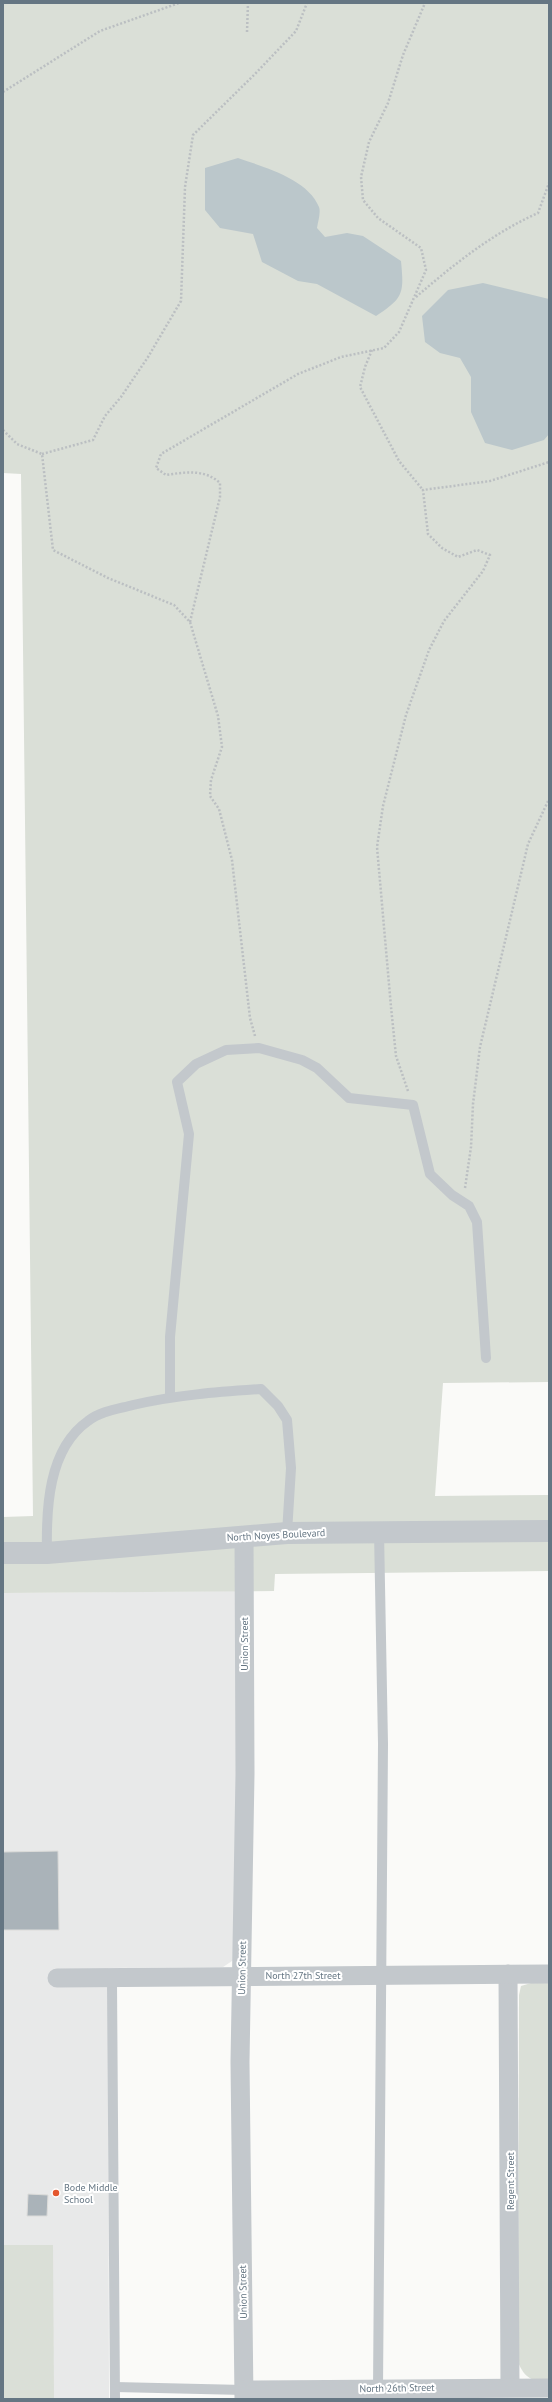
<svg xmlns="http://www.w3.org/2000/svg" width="552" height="2402" viewBox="0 0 552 2402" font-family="'PT Sans',sans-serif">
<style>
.built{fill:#e8e9e9}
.green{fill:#dadfd7}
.water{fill:#bbc7cb}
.building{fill:#aab3b9;stroke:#dcdcda}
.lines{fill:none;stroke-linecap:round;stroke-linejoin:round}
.path{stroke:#bbbfc2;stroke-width:2.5;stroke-dasharray:2 2;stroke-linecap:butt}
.service{stroke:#c3c8cc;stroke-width:10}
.minor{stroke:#c3c8cc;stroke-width:19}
.tertiary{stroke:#c3c8cc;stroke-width:22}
.poi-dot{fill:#e4572e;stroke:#fff;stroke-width:1.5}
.labels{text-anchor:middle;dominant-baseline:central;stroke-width:4;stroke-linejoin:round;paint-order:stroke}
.street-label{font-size:10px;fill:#657683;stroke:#fff}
.poi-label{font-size:10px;fill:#657683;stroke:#fff;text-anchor:start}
</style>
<rect width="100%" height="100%" fill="#fafaf8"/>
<polygon class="built" points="240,1591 235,1959 223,1967 108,1968 109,2399 3,2399 3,1593"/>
<g class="green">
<polygon points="3,3 549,3 549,1382 443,1383 435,1496 549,1495 549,1571 275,1574 274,1591 3,1593 3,1517 33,1516 21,474 3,473"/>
<path d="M531,1983H549V2382C532,2381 525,2379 518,2362L519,1995L521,1986Z"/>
<polygon points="3,2245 53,2245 54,2399 3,2399"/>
</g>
<g class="water">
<path d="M238,158C264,167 308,179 319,207C321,212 318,222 317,228L325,237L347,233L363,236L401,261C404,293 404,298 376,316L317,284L298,281L262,262L253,234L220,228L205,210V168Z"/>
<polygon points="483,283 549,299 549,434 544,440 512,450 485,443 471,412 471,377 460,358 440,353 425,342 422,316 448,290"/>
</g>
<g class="building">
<polygon points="58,1851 59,1930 3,1930 3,1852"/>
<polygon points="28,2194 48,2195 47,2216 27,2216"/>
</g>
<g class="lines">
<g class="path">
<polyline points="247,32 248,3"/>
<polyline points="3,92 100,31 179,3"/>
<path d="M416,297C453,265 493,233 538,213L549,183"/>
<polyline points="372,350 365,367 360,387 399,461 423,490"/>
<polyline points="3,430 17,444 42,454 53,550 108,578 174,605 190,622 218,716 222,747 211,780 210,796 219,809 232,860 250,1018 255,1036"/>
<polyline points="42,454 93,440 105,416 121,397 148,357 181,301 185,187 193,135 255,74 296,31 307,3"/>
<path d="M190,622L220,497V483C205,469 185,472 166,475L156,468L161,454L298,374L341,357L384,348L399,332L426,270L421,248L378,218L363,200L361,177L369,142L388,103L403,55L425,3"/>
<polyline points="408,1091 396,1056 391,1007 377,847 383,806 406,715 429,650 444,621 483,571 490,555 477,550 458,557 442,548 428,534 423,490 490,481 549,462"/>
<polyline points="465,1188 471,1147 473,1104 480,1047 528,844 549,799"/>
</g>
<g class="service">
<polyline points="170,1397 170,1337 189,1134 177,1082 196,1064 226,1050 259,1048 302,1060 317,1068 349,1098 413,1105 430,1174 452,1195 469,1206 477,1222 486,1358"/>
<path d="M47,1553C46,1509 48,1449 88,1421C101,1411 118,1409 133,1405C176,1395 217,1392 261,1389L278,1406L287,1420L291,1468L287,1533"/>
<polyline points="115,2387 244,2390"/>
<polyline points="378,2389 383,1744 379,1532"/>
<polyline points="115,2399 112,1983 115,1976"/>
</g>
<g class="minor">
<polyline points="244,1536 245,1774 240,2062 244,2399"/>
<polyline points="508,1974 510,2387"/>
<polyline points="57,1978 549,1974"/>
<polyline points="244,2390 549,2388"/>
</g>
<polyline class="tertiary" points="3,1553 47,1553 287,1533 549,1531"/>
</g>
<circle class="poi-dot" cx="56" cy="2193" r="4"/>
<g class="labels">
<g class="street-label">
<text transform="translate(276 1535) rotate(-3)">North Noyes Boulevard</text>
<text transform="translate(244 1644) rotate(-90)">Union Street</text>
<text transform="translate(242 1968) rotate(-89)">Union Street</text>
<text x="303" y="1975">North 27th Street</text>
<text transform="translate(510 2181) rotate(-90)">Regent Street</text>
<text transform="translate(243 2292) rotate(-91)">Union Street</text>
<text transform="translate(397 2388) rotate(-1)">North 26th Street</text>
</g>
<g class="poi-label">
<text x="64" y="2187">Bode Middle<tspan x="64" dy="12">School</tspan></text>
</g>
</g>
<rect width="552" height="2402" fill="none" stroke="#657683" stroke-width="8"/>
</svg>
